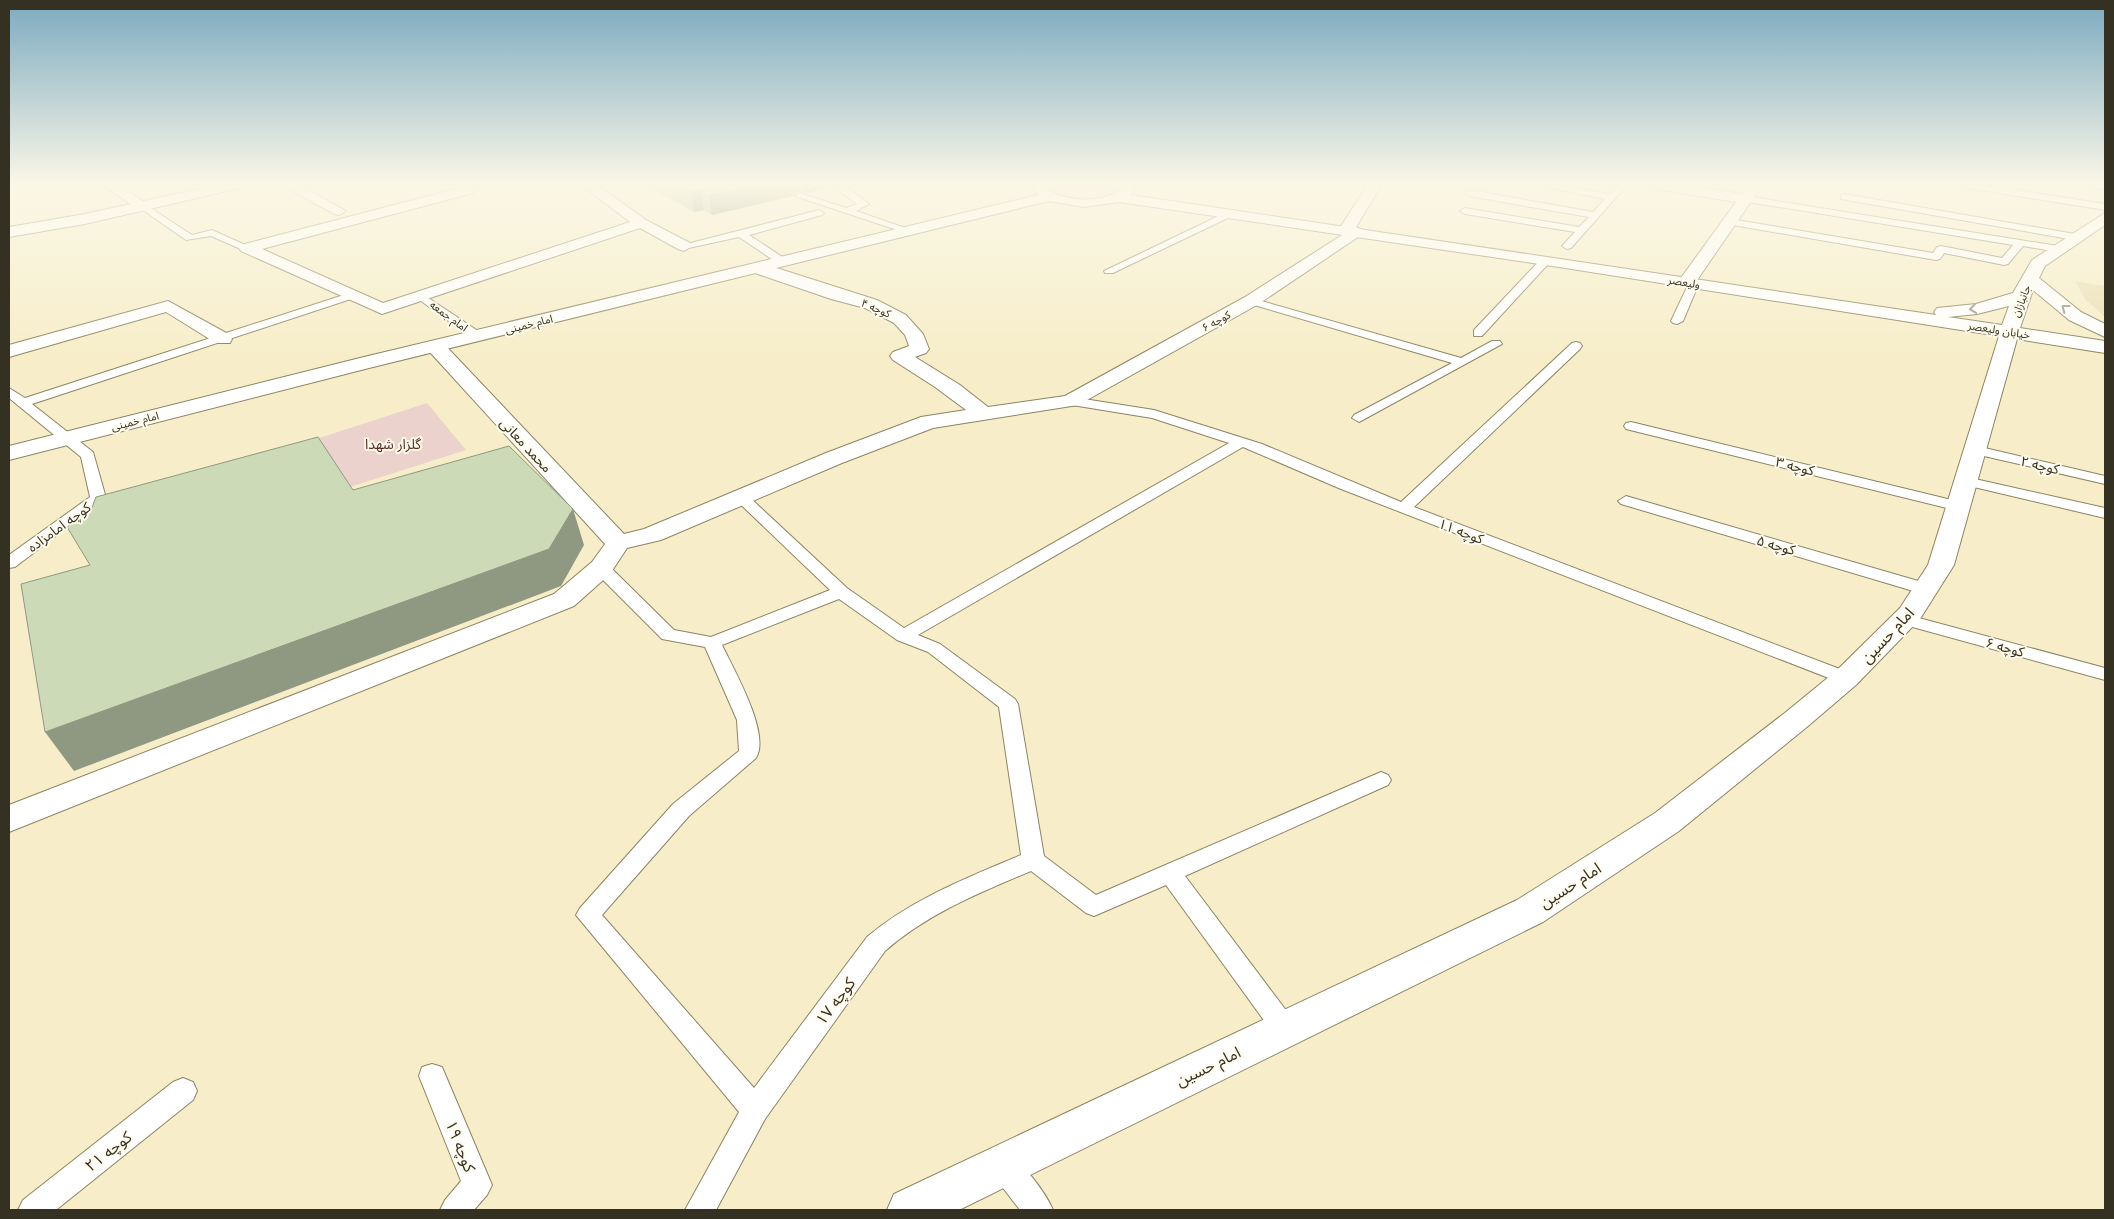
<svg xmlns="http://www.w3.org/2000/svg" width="2114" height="1219" viewBox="0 0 2114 1219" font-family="'PT Sans','Noto Sans Arabic',sans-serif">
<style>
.built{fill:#ebe0b6}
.green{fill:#ebd2cc}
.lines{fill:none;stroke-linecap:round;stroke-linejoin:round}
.lane-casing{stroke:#8c8462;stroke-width:2}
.street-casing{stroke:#8c8462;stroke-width:2}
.secondary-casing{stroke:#8c8462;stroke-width:2}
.lane{fill:#fff;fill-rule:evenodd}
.street{fill:#fff;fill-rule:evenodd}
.secondary{fill:#fff;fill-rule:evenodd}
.wall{fill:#afbb9e}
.shaded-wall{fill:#8f9981}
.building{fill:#ccdab8;stroke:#8f9981}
.oneway{stroke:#9a9890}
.labels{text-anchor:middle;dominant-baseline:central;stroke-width:4;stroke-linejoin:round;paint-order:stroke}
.far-street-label{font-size:11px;fill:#343022;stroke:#fefbec}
.park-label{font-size:14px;fill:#5d2a1d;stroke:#fefbec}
.street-label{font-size:14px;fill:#343022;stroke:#fefbec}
.near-street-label{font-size:16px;fill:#343022;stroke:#fefbec}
</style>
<rect width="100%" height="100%" fill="#f7eec9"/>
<polygon class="built" points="2075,281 2105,286 2105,317 2085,299"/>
<g class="green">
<path d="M1051,184H1113L1117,190C1101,207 1068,199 1049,191L1048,188Z"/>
<polygon points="427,403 466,450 350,487 119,503"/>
</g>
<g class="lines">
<g class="lane-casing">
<g id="lane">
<polygon points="835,184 843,184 869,204 856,211 914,231 906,233 795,196 800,193 846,208 857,204 836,189"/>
<polygon points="1530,184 1550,184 1610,194 1619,184 1628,184 1571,248 1567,249 1562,246 1575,232 1465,214 1460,211 1465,208 1579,227 1589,217 1469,196 1464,193 1469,190 1593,212 1605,199"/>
<polygon points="1957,184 1978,184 2105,204 2105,210 1961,187"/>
<polygon points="1844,194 2075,234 2080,237 2075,240 1841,199 1841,195"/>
<polygon points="1745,196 2058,246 2063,249 2058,252 2023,246 2008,264 2004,265 1944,253 1940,259 1936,260 1727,224 1727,220 1730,219 1933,253 1937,247 1941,246 2002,258 2013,245 1742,201 1742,197"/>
<polygon points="143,203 192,235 212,230 252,248 243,250 211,236 186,240 140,208 138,206"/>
<polygon points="819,210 824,213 822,215 749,235 787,260 787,264 779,264 739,237 684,249 679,246"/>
<polygon points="1231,210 1236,213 1234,215 1113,273 1105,273 1104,271"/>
<polygon points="1546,257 1551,260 1550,262 1482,336 1474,336 1474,330 1542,258"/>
<polygon points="1694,280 1699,283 1683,321 1677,324 1673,323 1671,321 1689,283"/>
<polygon points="353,292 357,293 357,297 32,404 93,452 106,498 15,567 9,568 9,555 90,497 81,457 9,398 9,388 25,398"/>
<polygon points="421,293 481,333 483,336 481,339 473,339 417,298 417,294"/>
<polygon points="1251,298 1461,358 1492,341 1500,341 1502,344 1359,422 1352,418 1354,415 1452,363 1247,303 1245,301"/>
<path d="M1576,342L1580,343L1582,346L1580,349L1414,507L1853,674L1855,678L1853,682L1846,684L1839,682L1341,489L1243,447L918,635L940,644L1015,699L1018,704L1044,856L1096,895L1374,775L1381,772L1388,775L1391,780L1388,785L1185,876L1294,1021L1298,1029L1294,1037L1285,1041L1276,1037L1166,885L1094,916L1086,913L1031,871C979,893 927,914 885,951L765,1119L716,1210H685L739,1112L576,915L580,908L673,804L739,751L737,720L705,647L662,639L595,572L593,568L595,564H607L674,630L711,637L830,590L737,501L734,498L742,493L747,495L847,588L904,628L1229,443L1152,418L1066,404L1064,401L1066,398L1071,397L1154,410L1262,444L1401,502L1572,343ZM839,599L897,640L928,652L999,707L1021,855C967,878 912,899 867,937L754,1088L602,915L689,816L756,758C771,734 734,670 722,645Z"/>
<polygon points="1631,422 1964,503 1967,506 1959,511 1626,429 1624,426 1626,423"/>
<polygon points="1976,446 2105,476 2105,484 1971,453 1969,450"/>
<polygon points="1966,477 2105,508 2105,518 1961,484 1959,481 1961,478"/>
<polygon points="1626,496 1932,585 1935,589 1932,593 1920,593 1621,504 1618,501"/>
<polygon points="1904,614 2105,668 2105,680 1898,623 1895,619 1898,615"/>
<polygon points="432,1064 442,1067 492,1185 487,1195 474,1210 440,1210 445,1200 461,1181 419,1076 422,1067"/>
<polygon points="183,1078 193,1082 197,1091 193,1100 56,1210 18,1210 23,1200 173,1082"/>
<path d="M1003,1151C1020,1158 1046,1193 1053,1210H1020L993,1175L989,1165L993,1155Z"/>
</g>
</g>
<g class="street-casing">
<g id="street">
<polygon points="101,184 118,184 150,206 148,209 138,209"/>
<polygon points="280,184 298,184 346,211 339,215 334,214"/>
<polygon points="580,184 596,184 646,220 690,243 692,246 684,251 678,249 640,228 382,314 241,251 239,248 241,245 463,187 473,187 475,190 473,193 262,249 383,303 630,222"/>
<polygon points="1368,184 1382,184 1356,227 1361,229 1364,232 1361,235 1257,305 1078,405 933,428 842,463 661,540 627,548 610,574 574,606 9,832 9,805 554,594 592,562 605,544 428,350 425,346 428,342 442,342 624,534 644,529 826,453 921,417 966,410 935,387 893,360 890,356 893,352 909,346 905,335 894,323 865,308 831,299 752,272 750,268 752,264 764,264 877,300 906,315 923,334 929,349 926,353 915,357 960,385 988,407 1065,396 1245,297 1342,235 1338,231"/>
<polygon points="1643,184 1677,184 1742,194 1749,184 1763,184 1693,286 1681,286 1678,282 1736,202 1650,188"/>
<polygon points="2086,184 2105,184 2105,190 2088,187"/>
<polygon points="168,301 230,335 232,339 230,343 216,343 166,312 9,357 9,345"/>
</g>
</g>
<g class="secondary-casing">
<g id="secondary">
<polygon points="221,184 247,184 240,188 85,224 9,237 9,227 85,214"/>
<path d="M1035,184H1049L1047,188C1062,202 1105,204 1120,189L1119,184H1131L1135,189L1131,195L1936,315L1934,312L1937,308L1976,304L2013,293L2032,260L2105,213V225L2045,266L2039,278L2081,312L2105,324V337L2069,320L2033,290L2020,328L2105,341V353L2017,339L1954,565L1920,619L1856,685L1808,726L1679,831L1543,922L959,1210H887L894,1194L1517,900L1655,813L1786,712L1836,671L1900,608L1928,565L1999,336L1546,265L1119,202L1084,207L1049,201L369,368L9,460V446L364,357L1038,195L1032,188ZM2009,306L2002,325L1948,317L1977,314Z"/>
</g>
</g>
<use href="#lane" class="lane"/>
<use href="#street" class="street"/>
<use href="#secondary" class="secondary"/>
</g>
<polygon class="wall" points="644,184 827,184 827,188 806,193 799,191 793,196 712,215 704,210 694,212"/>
<g class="shaded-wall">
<polygon points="759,184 798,184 799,191 793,196 712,215 709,195"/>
<polygon points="804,184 827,184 827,188 806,193"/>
<polygon points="701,190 704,210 694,212 691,192"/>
<polygon points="573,509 584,545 561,586 74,771 45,732"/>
</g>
<g class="building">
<polygon points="675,184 759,184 709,195 701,190 691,192"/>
<polygon points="318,437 353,490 509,446 573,509 549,549 45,732 21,584 90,565 67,527 91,510 96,497"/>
</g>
<defs><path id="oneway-chevron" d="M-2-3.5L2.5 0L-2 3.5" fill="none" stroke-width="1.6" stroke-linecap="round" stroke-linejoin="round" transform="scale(1.25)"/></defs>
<g class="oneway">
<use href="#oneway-chevron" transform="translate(2065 308) rotate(-143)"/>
<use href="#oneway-chevron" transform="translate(1973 309) rotate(172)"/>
</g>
<linearGradient id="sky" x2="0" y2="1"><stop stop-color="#7caac0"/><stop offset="0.52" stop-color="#fbf7e7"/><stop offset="1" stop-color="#fbf7e7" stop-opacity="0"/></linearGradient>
<rect width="2114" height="355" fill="url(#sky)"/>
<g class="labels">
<g class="far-street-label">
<text transform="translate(1684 282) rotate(9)">ولیعصر</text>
<text transform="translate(2021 301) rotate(-68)">جانبازان</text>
<text transform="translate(876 308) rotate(23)">کوچه ۴</text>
<text transform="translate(449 316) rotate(36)">امام جمعه</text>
<text transform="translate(1216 321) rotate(-29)">۶ کوچه</text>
<text transform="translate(529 324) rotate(-14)">امام خمینی</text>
<text transform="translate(1999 330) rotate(9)">خیابان ولیعصر</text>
<text transform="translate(135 421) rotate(-14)">امام خمینی</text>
</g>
<g class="park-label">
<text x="393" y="444">گلزار شهدا</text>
</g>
<g class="street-label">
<text transform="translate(526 445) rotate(47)">محمد معانی</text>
<text transform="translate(2040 465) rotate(13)">کوچه ۲</text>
<text transform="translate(1795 466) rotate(14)">کوچه ۳</text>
<text transform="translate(59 527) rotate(-36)">کوچه امامزاده</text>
<text transform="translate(1461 531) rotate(21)">کوچه ۱۱</text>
<text transform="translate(1776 545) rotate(16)">کوچه ۵</text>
<text transform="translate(2005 647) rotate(15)">کوچه ۶</text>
</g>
<g class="near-street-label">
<text transform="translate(1887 635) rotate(-47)">امام حسین</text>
<text transform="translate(1570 885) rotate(-33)">امام حسین</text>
<text transform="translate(835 1001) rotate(-53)">کوچه ۱۷</text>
<text transform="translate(1208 1066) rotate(-26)">امام حسین</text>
<text transform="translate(461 1146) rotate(68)">کوچه ۱۹</text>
<text transform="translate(108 1151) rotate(-38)">کوچه ۲۱</text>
</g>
</g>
<rect width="2114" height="1219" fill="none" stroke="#343022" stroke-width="20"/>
</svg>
